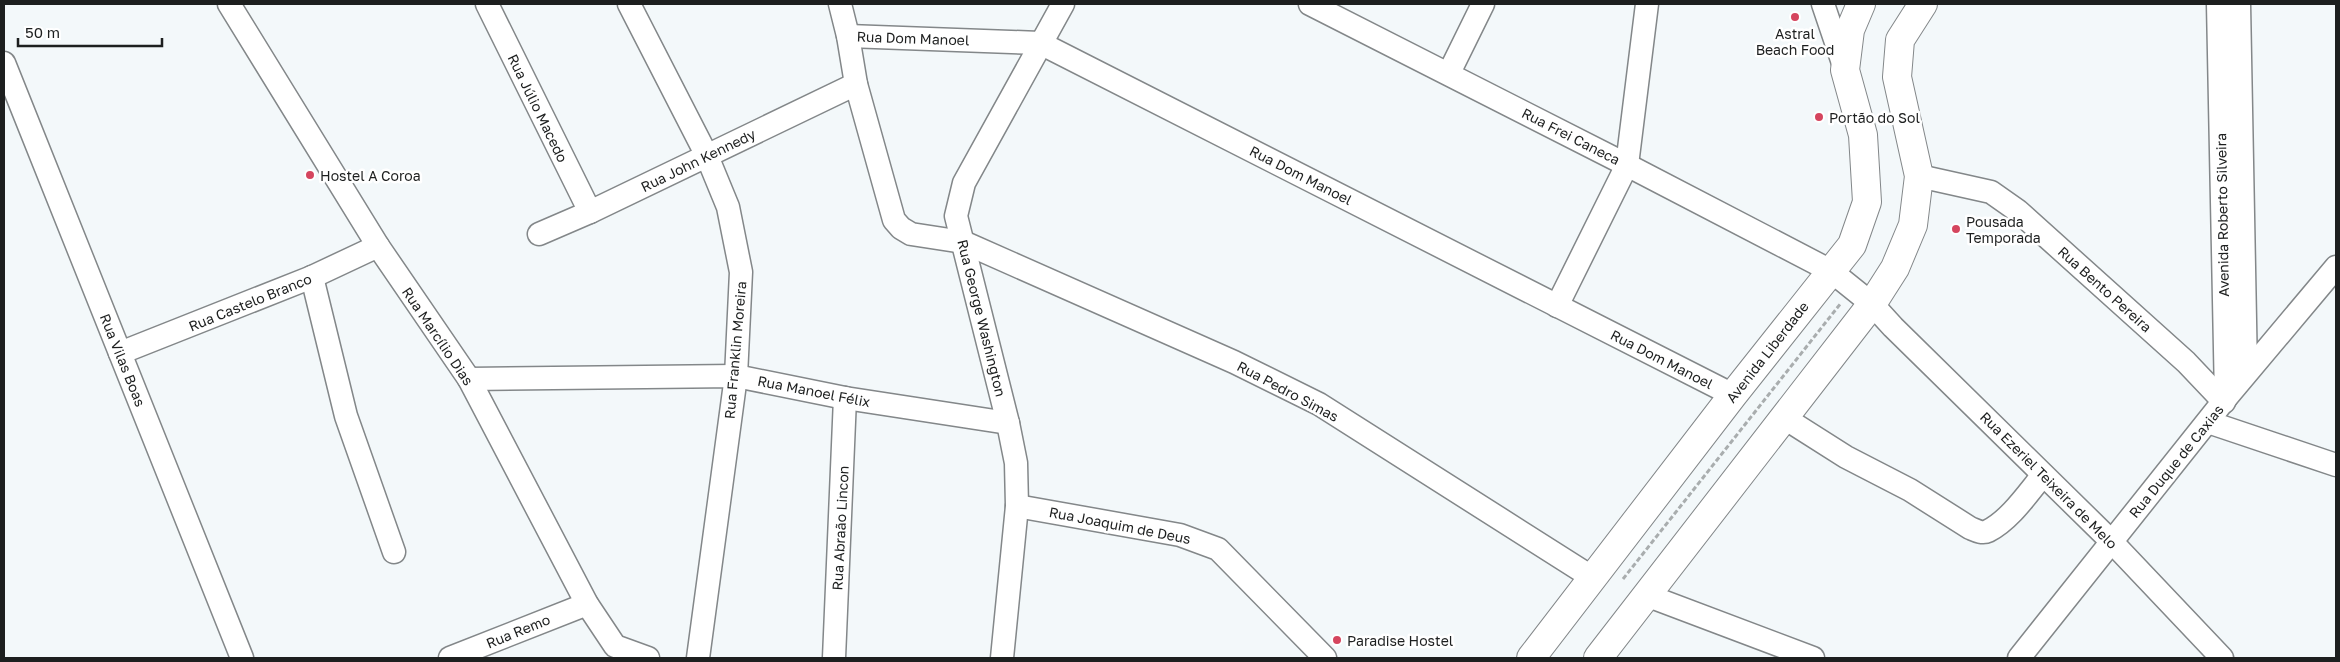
<svg xmlns="http://www.w3.org/2000/svg" width="2340" height="662" viewBox="0 0 2340 662" font-family="'Golos Text',sans-serif">
<style>
.lines{fill:none;stroke-linecap:round;stroke-linejoin:round}
.minor-casing{stroke:#838789;stroke-width:25}
.major-casing{stroke:#838789;stroke-width:30}
.path{stroke:#a9adae;stroke-width:3;stroke-dasharray:5 2.5;stroke-linecap:butt}
.minor{stroke:#fff;stroke-width:22}
.major{stroke:#fff;stroke-width:28}
.poi-dot{fill:#d5455e;stroke:#fff;stroke-width:2}
.labels{text-anchor:middle;dominant-baseline:central;stroke-width:5;stroke-linejoin:round;paint-order:stroke}
.poi-label{font-size:14px;fill:#1d1f1f;stroke:#fff;text-anchor:start}
.street-label{font-size:14px;fill:#1d1f1f;stroke:#fff}
</style>
<rect width="100%" height="100%" fill="#f3f8fa"/>
<g class="lines">
<g class="minor-casing">
<g id="minor">
<polyline points="229,4 378,246 469,379 587,604 615,646 648,658"/>
<polyline points="487,4 590,212"/>
<polyline points="629,4 707,156 728,207 741,272 736,376 698,658"/>
<polyline points="840,4 848,36 856,84 894,220 901,228 911,234 963,242 1234,362 1319,404 1593,578"/>
<polyline points="1310,4 1627,165 1831,271 1872,304 1893,327 2111,541 2222,658"/>
<polyline points="1823,4 1845,69"/>
<polyline points="2218,4 2226,398"/>
<polyline points="2239,4 2246,373"/>
<polyline points="848,36 1040,43 1733,395"/>
<polyline points="4,63 242,658"/>
<polyline points="1449,73 1483,4"/>
<polyline points="1919,176 1991,192 2018,211 2186,362 2224,402"/>
<polyline points="539,234 590,212 856,84"/>
<polyline points="312,277 346,416 394,552"/>
<polyline points="1557,306 1627,165 1647,4"/>
<polyline points="120,353 312,277 378,246"/>
<polyline points="469,379 736,376 845,398 1008,423"/>
<path d="M1783,417L1846,457L1910,490L1970,528C1975,530 1982,534 1988,531C2010,520 2028,493 2043,475"/>
<polyline points="2208,422 2336,465"/>
<polyline points="1017,506 1180,535 1218,549 1325,658"/>
<polyline points="1646,595 1813,658"/>
<polyline points="450,658 587,604"/>
<polyline points="834,658 845,398"/>
<polyline points="1002,658 1017,506 1016,463 1008,423 956,216 964,183 1063,4"/>
<polyline points="2019,658 2226,398 2336,267"/>
</g>
</g>
<g class="major-casing">
<g id="major">
<polyline points="1531,658 1733,395 1852,245 1867,202 1863,135 1845,70 1850,30 1861,4"/>
<polyline points="1598,658 1872,304 1895,268 1913,225 1919,176 1897,77 1900,40 1923,4"/>
</g>
</g>
<polyline class="path" points="1623,579 1841,303"/>
<use href="#minor" class="minor"/>
<use href="#major" class="major"/>
</g>
<g class="poi-dot">
<circle cx="1795" cy="17" r="5"/>
<circle cx="1819" cy="117" r="5"/>
<circle cx="310" cy="175" r="5"/>
<circle cx="1956" cy="229" r="5"/>
<circle cx="1337" cy="640" r="5"/>
</g>
<g class="labels">
<g class="poi-label">
<text x="1795" y="33" text-anchor="middle">Astral<tspan x="1795" dy="16">Beach Food</tspan></text>
<text x="1829" y="117">Portão do Sol</text>
<text x="320" y="175">Hostel A Coroa</text>
<text x="1966" y="221">Pousada<tspan x="1966" dy="16">Temporada</tspan></text>
<text x="1347" y="640">Paradise Hostel</text>
</g>
<g class="street-label">
<text transform="translate(913 38) rotate(2)">Rua Dom Manoel</text>
<text transform="translate(538 108) rotate(64)">Rua Júlio Macedo</text>
<text transform="translate(1571 136) rotate(27)">Rua Frei Caneca</text>
<text transform="translate(698 160) rotate(-26)">Rua John Kennedy</text>
<text transform="translate(1301 175) rotate(27)">Rua Dom Manoel</text>
<text transform="translate(2222 215) rotate(-91)">Avenida Roberto Silveira</text>
<text transform="translate(2105 289) rotate(42)">Rua Bento Pereira</text>
<text transform="translate(250 302) rotate(-22)">Rua Castelo Branco</text>
<text transform="translate(982 318) rotate(76)">Rua George Washington</text>
<text transform="translate(438 336) rotate(56)">Rua Marcílio Dias</text>
<text transform="translate(735 350) rotate(-85)">Rua Franklin Moreira</text>
<text transform="translate(1767 352) rotate(-52)">Avenida Liberdade</text>
<text transform="translate(1662 359) rotate(27)">Rua Dom Manoel</text>
<text transform="translate(123 360) rotate(68)">Rua Vilas Boas</text>
<text transform="translate(814 391) rotate(11)">Rua Manoel Félix</text>
<text transform="translate(1288 391) rotate(28)">Rua Pedro Simas</text>
<text transform="translate(2176 461) rotate(-51)">Rua Duque de Caxias</text>
<text transform="translate(2049 480) rotate(45)">Rua Ezeriel Teixeira de Melo</text>
<text transform="translate(1120 525) rotate(11)">Rua Joaquim de Deus</text>
<text transform="translate(840 528) rotate(-87)">Rua Abraão Lincon</text>
<text transform="translate(518 631) rotate(-22)">Rua Remo</text>
</g>
</g>
<rect width="2340" height="662" fill="none" stroke="#1d1f1f" stroke-width="10"/>
<path d="M18 38v8h144v-8" fill="none" stroke="#1d1f1f" stroke-width="2.5"/>
<text x="25" y="38" font-size="15" fill="#1d1f1f" stroke="#ffffff" stroke-width="4" paint-order="stroke">50 m</text>
</svg>
